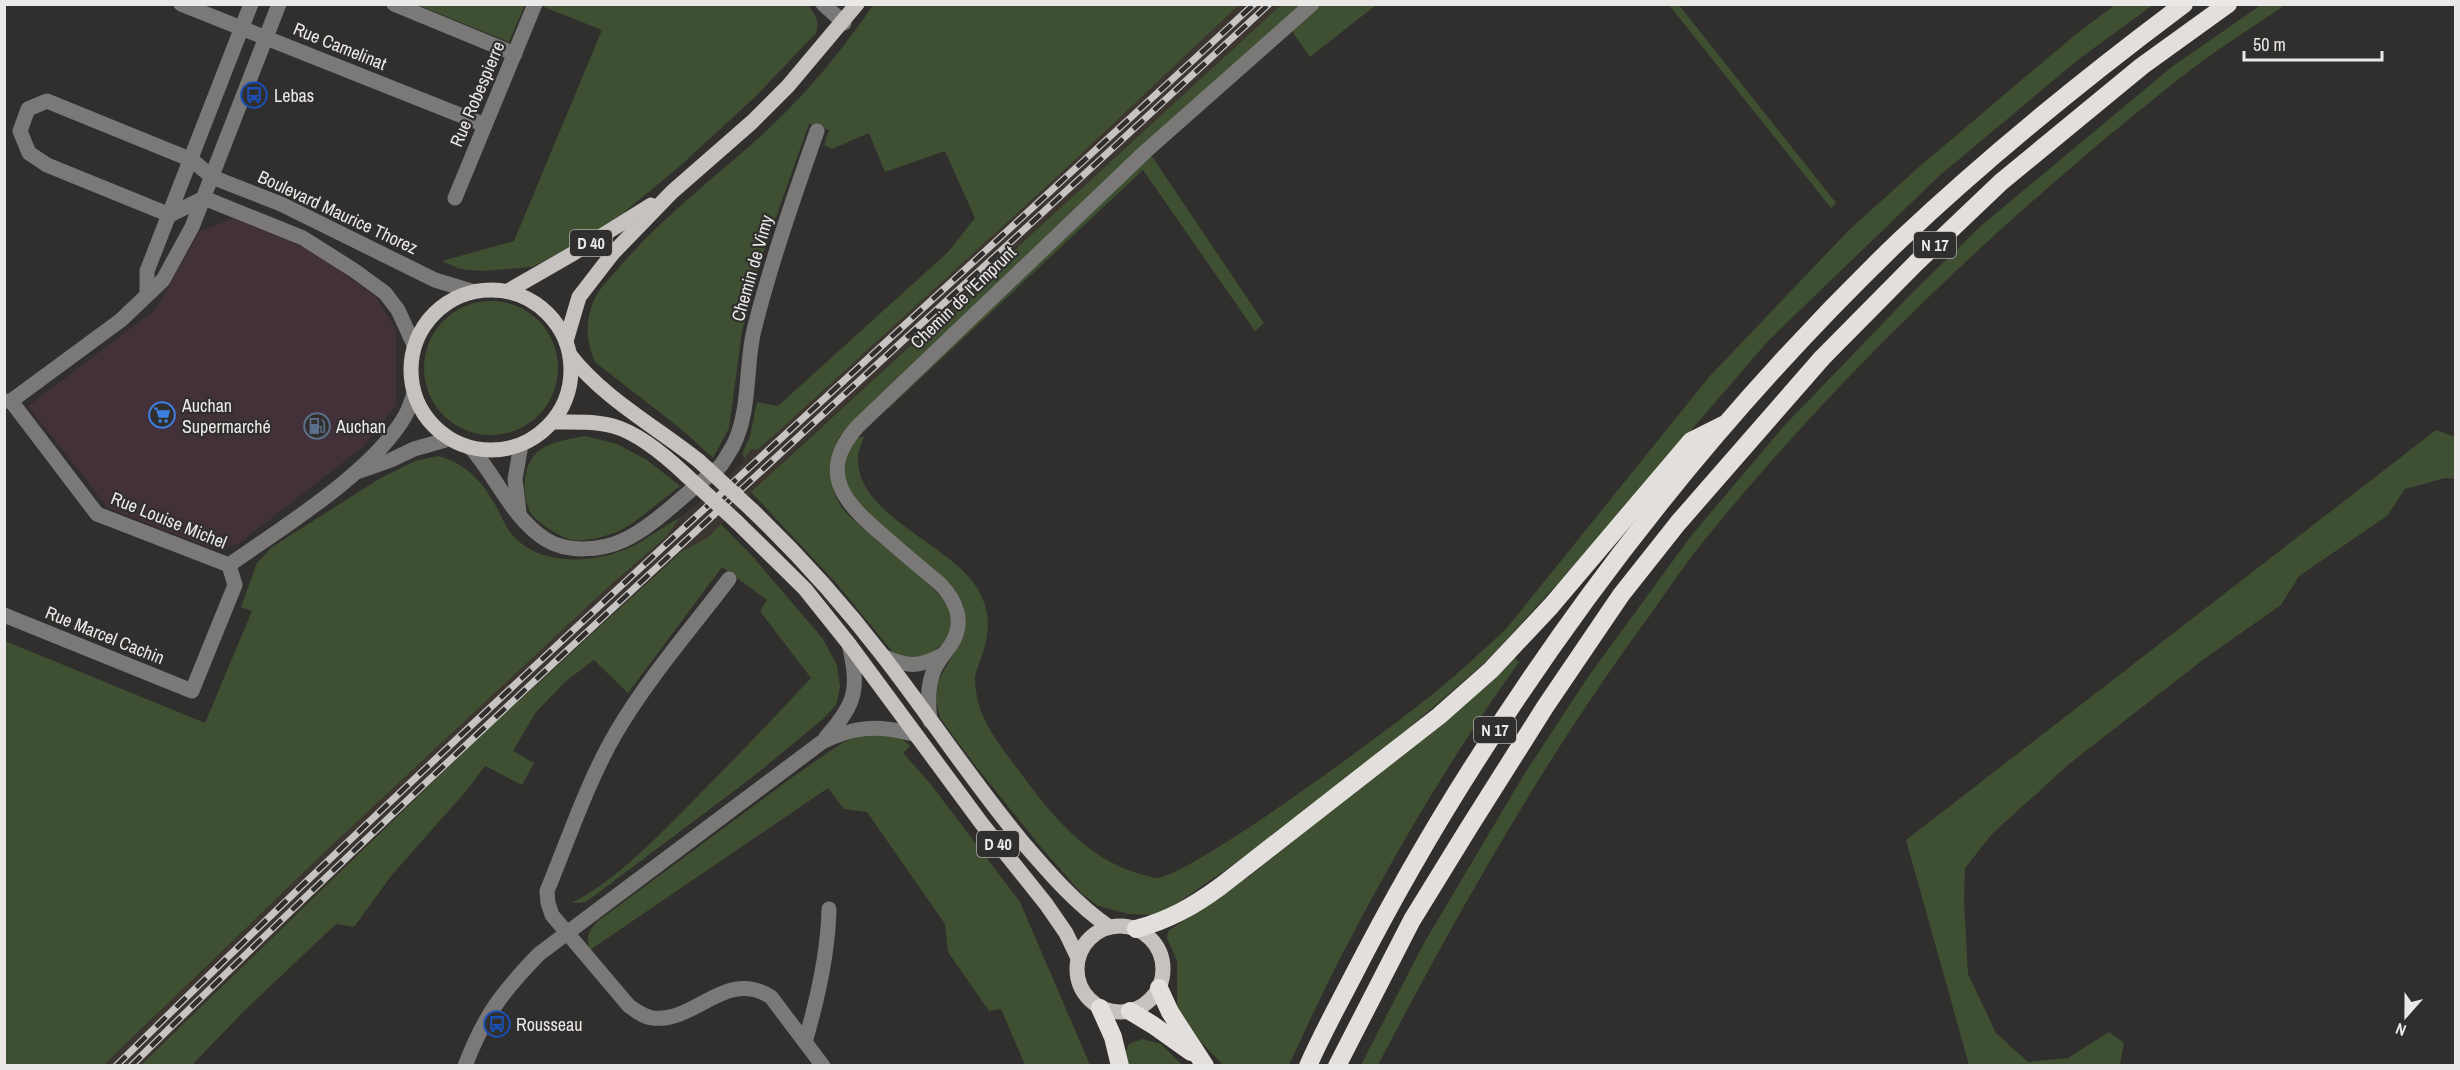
<svg xmlns="http://www.w3.org/2000/svg" width="2460" height="1070" viewBox="0 0 2460 1070" font-family="'Archivo Narrow',sans-serif">
<style>
.commercial{fill:#43313a}
.built{fill:#3d352f}
.green{fill:#3f4f32}
.lines{fill:none;stroke-linecap:round;stroke-linejoin:round}
.minor{stroke:#7a7978;stroke-width:15}
.major{stroke:#c5c2c0;stroke-width:15}
.highway{stroke:#e3dfdd;stroke-width:18}
.rail-casing{stroke:#c7c5c4;stroke-width:7}
.rail{stroke:#312f2d;stroke-width:4.5;stroke-dasharray:14;stroke-linecap:butt}
.major-bridge{stroke:#c5c2c0;stroke-width:15}
.labels{text-anchor:middle;dominant-baseline:central;stroke-width:4.5;stroke-linejoin:round;paint-order:stroke}
.shield{fill:#312f2d;stroke:#b3b1b0;stroke-width:1.5}
.shield-label{font-size:16px;font-weight:bold;fill:#ebe9e8}
.street-label{font-size:18px;fill:#ebe9e8;stroke:#312f2d}
.poi-label{font-size:18px;fill:#ebe9e8;stroke:#312f2d;text-anchor:start}
</style>
<rect width="100%" height="100%" fill="#312f2d"/>
<polygon class="commercial" points="234,218 319,254 376,297 396,330 396,405 364,446 238,544 216,550 108,508 28,406 156,309 200,231"/>
<polygon class="built" points="1239,5 1281,5 791,454 707,538 681,552 552,669 461,754 140,1065 104,1066 329,848 606,589 666,537 680,518 731,474 745,459 751,449 757,450 781,429 1060,174"/>
<g class="green">
<path d="M807,4C815,14 820,21 816,33L755,97L680,166L622,214L576,245L532,267L481,271L460,269L442,261L514,241L602,30L544,7L545,5Z"/>
<polygon points="418,5 525,5 509,42"/>
<path d="M873,5H1239L1060,174L781,429L757,450L751,449L745,459L742,454L750,436L757,402L778,406L948,252L975,218L945,151L885,172L869,133L832,149L824,145L829,130L809,124L753,282L742,332L729,428L713,458L681,429L595,362C585,339 585,318 596,296C602,285 614,274 622,264C661,219 709,182 753,143C801,100 837,58 873,5Z"/>
<path d="M1281,5H1306L840,436C828,459 827,489 844,510C851,519 862,527 871,535C899,559 930,581 952,611L950,632L942,644L931,653L917,660L896,656L837,584L751,492Z"/>
<polygon points="1320,5 1376,5 1310,57 1291,30"/>
<polygon points="1669,5 1679,5 1836,203 1831,208"/>
<path d="M2115,5H2153L2079,59L1938,177L1768,341L1587,551L1487,661L1382,751L1234,864L1169,909L1151,915L1129,914L1098,906L1082,894L1040,846L974,764L940,718L936,700L938,681L964,635L966,619L963,603L951,587C933,571 914,554 895,538C864,510 827,484 853,438L864,437C862,443 858,451 858,457C855,517 956,545 980,593C992,617 989,637 980,661C978,667 974,675 975,681C975,689 978,703 981,711C989,732 1005,752 1019,771C1051,814 1086,859 1140,874C1145,875 1150,877 1155,878C1187,880 1398,723 1434,693C1459,673 1482,651 1506,629L1709,377L1849,230L1920,166L2076,34Z"/>
<path d="M2261,5H2285C2250,29 2213,52 2180,78C2008,214 1841,371 1703,542C1685,564 1669,588 1653,611C1547,754 1460,908 1378,1065H1361L1424,943L1525,773L1588,677L1691,536L1784,426L1914,291L1982,225L2173,66Z"/>
<polygon points="1151,155 1264,323 1255,331 1143,170 888,409 885,405"/>
<circle cx="491" cy="368" r="67"/>
<polygon points="2436,430 2455,437 2455,479 2445,478 2405,489 2387,516 2299,576 2281,605 2204,659 2069,764 1992,834 1965,868 1964,900 1968,974 1996,1033 2028,1062 2068,1058 2109,1032 2124,1043 2120,1065 1969,1065 1906,840"/>
<path d="M585,436L617,444L647,460L680,486C662,499 640,520 621,530C608,536 587,542 572,540C561,538 535,521 530,512C521,493 522,462 541,449C554,441 570,439 585,436Z"/>
<path d="M438,456C466,463 484,483 497,508C501,516 505,525 510,532C537,567 592,564 629,548C647,540 662,526 680,518L666,537L606,589L329,848L104,1065H5V641L205,723L252,611L241,607L257,563L272,547L379,479L415,461Z"/>
<path d="M721,524L754,558L823,639L837,665L840,687L836,705L823,719L750,779L586,902L572,903C617,879 651,843 687,807C729,765 770,722 811,678L760,611L767,600L722,567L628,693L594,660L566,681L536,712L513,751L534,763L522,785L485,766L467,790L391,876L354,927L336,924L245,1010L193,1064L194,1065L140,1066L473,743L681,552L707,538Z"/>
<path d="M1513,656L1519,662C1430,786 1352,926 1289,1065H1223L1200,1041L1177,1006V961L1167,938L1168,931L1251,875L1438,724Z"/>
<path d="M866,733L899,736L910,746L903,753L929,782L1020,902L1090,1065H1025L1001,1009L989,1011L948,952L945,924L867,812L844,809L828,788L590,950C585,937 589,930 598,921L794,776L842,743Z"/>
<polygon points="1142,1039 1161,1044 1182,1065 1127,1065 1125,1054 1129,1044"/>
</g>
<g class="lines">
<g class="minor">
<polyline points="181,4 485,125"/>
<polyline points="394,4 515,54"/>
<polyline points="823,4 844,23"/>
<polyline points="455,198 535,4"/>
<polyline points="147,292 147,271 251,4"/>
<polyline points="414,345 398,310 385,293 355,271 303,238 204,198 170,215 47,165 29,153 20,131 28,109 47,101 192,160 212,177 281,204 435,280 471,291"/>
<polyline points="4,401 11,401 97,514 229,565"/>
<polyline points="11,401 121,320 163,280 192,227 279,4"/>
<path d="M471,448C496,476 512,518 545,539C566,553 601,551 624,540C650,528 674,504 696,486C704,479 714,473 721,465C725,460 729,452 733,446C751,410 745,368 754,330C771,262 794,197 817,131"/>
<polyline points="360,471 391,460 414,449 449,439"/>
<polyline points="519,512 515,479 521,445"/>
<path d="M729,579C691,629 649,677 617,731C588,780 569,838 547,891L548,903L552,915L629,1006C636,1011 644,1017 653,1018C695,1023 726,968 771,997L823,1066"/>
<path d="M4,615L192,691L235,585L229,565C283,527 373,472 405,416C409,409 411,401 414,394"/>
<path d="M883,656C907,667 918,668 942,655"/>
<path d="M930,721C928,704 927,686 934,670C938,661 944,654 950,646C966,623 957,601 939,583C921,568 903,553 886,538C847,505 815,475 857,427L1146,151L1312,4"/>
<path d="M826,737C857,703 859,688 849,644"/>
<path d="M805,1042C818,998 828,954 829,909"/>
<path d="M465,1066C484,1016 502,992 539,954L822,742C855,726 877,725 913,734"/>
</g>
<g class="major">
<circle cx="491" cy="370" r="80"/>
<polyline points="508,291 574,253 651,205"/>
<polyline points="566,341 579,297 613,253 672,192 752,122 788,86 857,4"/>
<path d="M570,355C603,398 658,428 699,461"/>
<path d="M552,422C573,422 593,421 613,426C639,433 668,458 687,476"/>
<path d="M752,510C799,555 843,604 883,656C931,718 974,784 1025,845C1051,875 1076,904 1109,927"/>
<polyline points="737,522 805,589 849,644 982,824 1046,904 1066,933 1078,958"/>
<circle cx="1120" cy="969" r="43"/>
</g>
<g class="highway">
<path d="M1136,929C1169,920 1194,906 1221,886L1439,716L1491,670L1551,606L1691,441L1723,425"/>
<polyline points="1159,988 1170,1012 1205,1066"/>
<polyline points="1100,1008 1113,1037 1120,1066"/>
<polyline points="1130,1011 1153,1025 1191,1052"/>
<path d="M1308,1066C1321,1036 1337,1007 1352,978C1389,906 1429,835 1473,766C1593,576 1737,397 1899,241C1989,156 2085,78 2184,4"/>
<polyline points="1337,1066 1412,920 1468,829 1545,707 1621,595 1678,523 1822,358 1917,262 2001,182 2142,66 2228,4"/>
</g>
<g class="rail-casing">
<g id="rail">
<path d="M116,1066C486,702 873,356 1254,4"/>
<path d="M131,1066C502,702 888,357 1269,4"/>
</g>
</g>
<use href="#rail" class="rail"/>
<g class="major-bridge">
<polyline points="699,461 752,510"/>
<polyline points="687,476 737,522"/>
</g>
</g>
<defs>
<g id="bus-ring" transform="scale(1.35)"><circle r="9.5" fill="#312f2d" stroke="#1a4fb4" stroke-width="1.5"/><path d="M-5-6H5V4H4V6H2V4H-2V6H-4V4H-5ZM-3.5-4V0h7V-4ZM-3.5 1.2v1.5H-2V1.2ZM2 1.2v1.5H3.5V1.2Z" fill="#1a4fb4"/></g>
<g id="supermarket-ring" transform="scale(1.35)"><circle r="9.5" fill="#312f2d" stroke="#3f7fe0" stroke-width="1.5"/><path d="M-6-5.5h2.5l.6 2H6L4.5 2H-2.5L-4.4-4H-6ZM-1.5 3.2a1.3 1.3 0 1 0 .1 0ZM3 3.2a1.3 1.3 0 1 0 .1 0Z" fill="#3f7fe0"/></g>
<g id="fuel-ring" transform="scale(1.35)"><circle r="9.5" fill="#312f2d" stroke="#5c6f8a" stroke-width="1.5"/><path d="M-5.5-6h7V0h2V4h1.3V-2.5L3-4.5l.8-.8L6-3V5H2.5V1h-1V6h-7ZM-4.2-4.7v3.2H.2V-4.7Z" fill="#5c6f8a"/></g>
</defs>
<g fill-rule="evenodd">
<use href="#bus-ring" x="254" y="95"/>
<use href="#supermarket-ring" x="162" y="415"/>
<use href="#fuel-ring" x="317" y="426"/>
<use href="#bus-ring" x="497" y="1024"/>
</g>
<g class="labels">
<g class="shield">
<rect x="570" y="230" width="42" height="26" rx="4.5"/>
<rect x="1914" y="232" width="42" height="26" rx="4.5"/>
<rect x="1474" y="717" width="42" height="26" rx="4.5"/>
<rect x="977" y="831" width="42" height="26" rx="4.5"/>
</g>
<g class="shield-label">
<text x="591" y="243">D 40</text>
<text x="1935" y="245">N 17</text>
<text x="1495" y="730">N 17</text>
<text x="998" y="844">D 40</text>
</g>
<g class="street-label">
<text transform="translate(340 46) rotate(22)">Rue Camelinat</text>
<text transform="translate(477 94) rotate(-67)">Rue Robespierre</text>
<text transform="translate(338 212) rotate(25)">Boulevard Maurice Thorez</text>
<text transform="translate(752 268) rotate(-74)">Chemin de Vimy</text>
<text transform="translate(963 297) rotate(-44)">Chemin de l'Emprunt</text>
<text transform="translate(169 520) rotate(22)">Rue Louise Michel</text>
<text transform="translate(105 635) rotate(22)">Rue Marcel Cachin</text>
</g>
<g class="poi-label">
<text x="274" y="95">Lebas</text>
<text x="182" y="405">Auchan<tspan x="182" dy="21">Supermarché</tspan></text>
<text x="336" y="426">Auchan</text>
<text x="516" y="1024">Rousseau</text>
</g>
</g>
<rect width="2460" height="1070" fill="none" stroke="#ebe9e8" stroke-width="12"/>
<g transform="translate(2406 1016) rotate(201)" stroke="#312f2d" stroke-width="4.5" paint-order="stroke">
<path d="M0-4.5L10 22L0 15L-10 22Z" fill="#ebe9e8"/>
<text y="-9" font-size="16" font-weight="bold" text-anchor="middle" fill="#ebe9e8">N</text>
</g>
<path d="M2244 51v9h138v-9" fill="none" stroke="#ebe9e8" stroke-width="3"/>
<text x="2253" y="51" font-size="18" fill="#ebe9e8" stroke="#312f2d" stroke-width="4.5" paint-order="stroke">50 m</text>
</svg>
